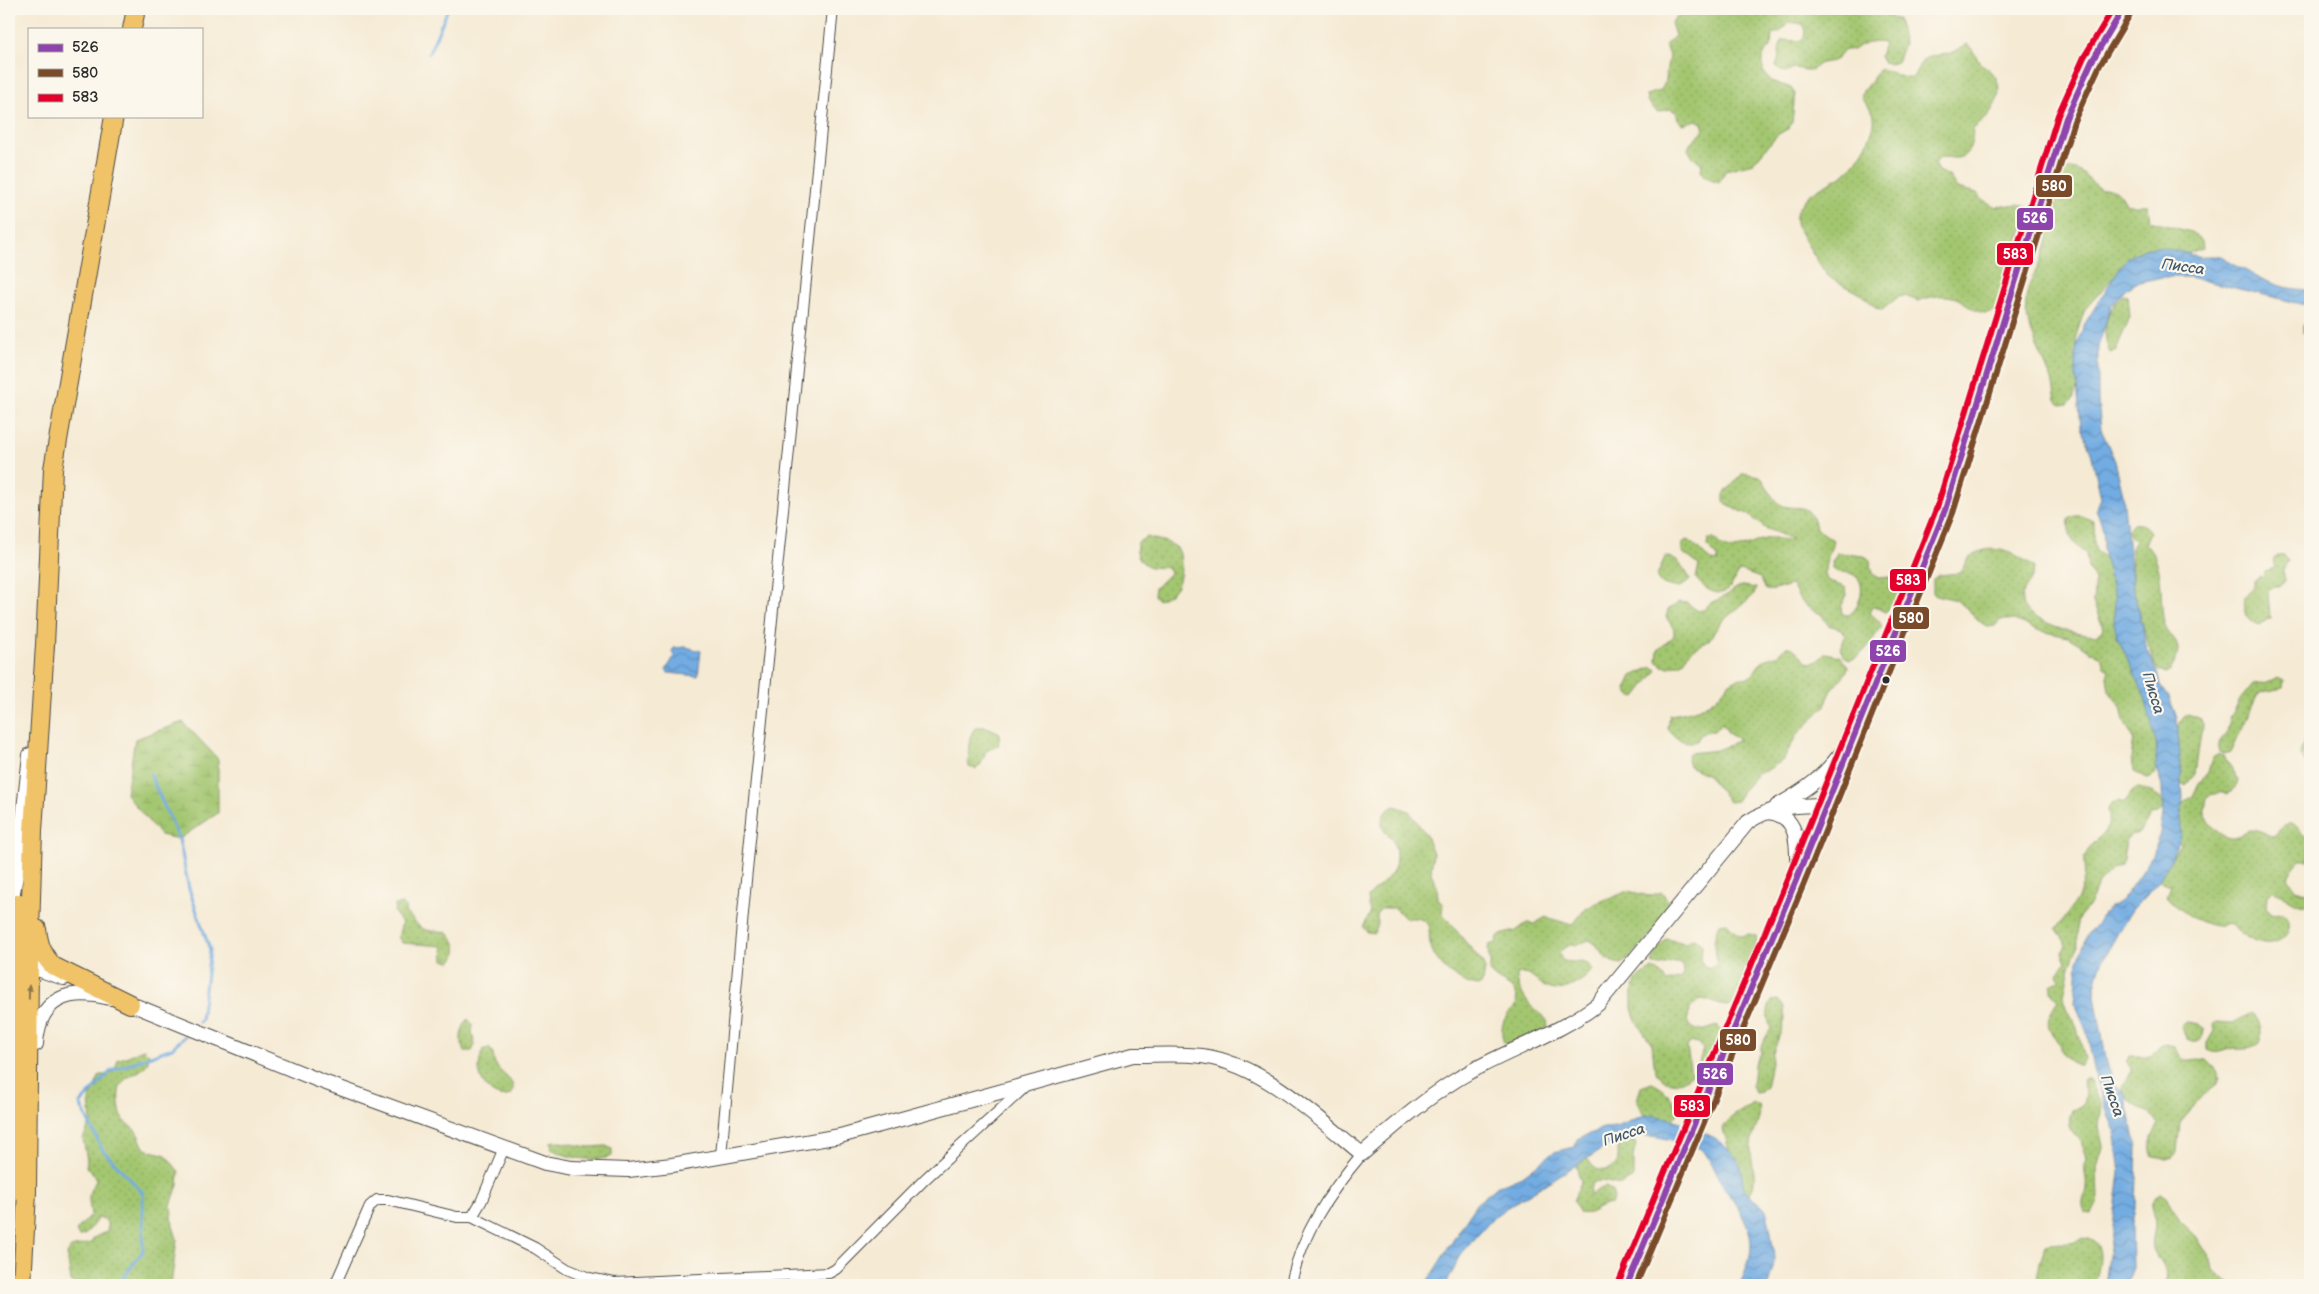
<svg xmlns="http://www.w3.org/2000/svg" width="2319" height="1294" viewBox="0 0 2319 1294" font-family="'Balsamiq Sans',sans-serif">
<style>
.grass{fill:url(#grass-dots);stroke:#67784d}
.wetland{fill:url(#wetland-marsh);stroke:#67784d}
.water{fill:url(#water-waves);stroke:#4e6c86}
.lines{fill:none;stroke-linecap:round;stroke-linejoin:round}
.stream{stroke:#72ace2;stroke-width:3}
.minor-casing{stroke:#494844;stroke-width:12}
.tertiary-casing{stroke:#494844;stroke-width:16}
.primary-casing{stroke:#494844;stroke-width:19}
.trunk-casing{stroke:#494844;stroke-width:20}
.minor{stroke:#fff;stroke-width:10}
.tertiary{stroke:#fff;stroke-width:14}
.primary{stroke:#f0c369;stroke-width:16}
.trunk{stroke:#f0c369;stroke-width:18}
.bus-1-casing{stroke:#fbf7ec;stroke-width:10}
.bus-2-casing{stroke:#fbf7ec;stroke-width:10}
.bus-3-casing{stroke:#fbf7ec;stroke-width:10}
.bus-1{stroke:#8e44ad;stroke-width:6}
.bus-2{stroke:#7a4b2a;stroke-width:6}
.bus-3{stroke:#e4002b;stroke-width:6}
.oneway{fill:#8e774a}
.bus-dot{fill:#2b2b2b;stroke:#fbf7ec;stroke-width:2}
.labels{text-anchor:middle;dominant-baseline:central;stroke-width:4.5;stroke-linejoin:round;paint-order:stroke}
.water-label{font-size:15px;font-style:italic;fill:#44586b;stroke:#fbf7ec}
.line-badge{stroke:#fbf7ec;stroke-width:2}
.badge-label{font-size:14px;text-anchor:middle;font-weight:bold;fill:#fff}
</style>
<defs>
<pattern id="grass-dots" width="8" height="8" patternUnits="userSpaceOnUse" patternTransform="scale(1.25)"><rect width="8" height="8" fill="#a3c66f"/><path d="M2 2h.1M6 6h.1" fill="none" stroke="#8caa60" stroke-width="1.8" stroke-linecap="round"/></pattern>
<pattern id="wetland-marsh" width="20" height="14" patternUnits="userSpaceOnUse" patternTransform="scale(1.25)"><rect width="20" height="14" fill="#a3c66f"/><path d="M1 5h8M5 5V1M11 12h8M15 12V8" fill="none" stroke="#8caa60"/></pattern>
<pattern id="water-waves" width="16" height="10" patternUnits="userSpaceOnUse" patternTransform="scale(1.25)"><rect width="16" height="10" fill="#72ace2"/><path d="M0 5q4-4 8 0t8 0" fill="none" stroke="#5e8cb7"/></pattern>
</defs>
<rect width="100%" height="100%" fill="#fbf7ec"/>
<filter id="ink" filterUnits="userSpaceOnUse"><feTurbulence type="fractalNoise" baseFrequency=".02" numOctaves="2"/><feDisplacementMap in="SourceGraphic" scale="10" xChannelSelector="R" yChannelSelector="G"/><feConvolveMatrix kernelMatrix="1 2 1 2 8 2 1 2 1" color-interpolation-filters="sRGB"/></filter>
<filter id="wash" filterUnits="userSpaceOnUse"><feTurbulence type="fractalNoise" baseFrequency=".0096" numOctaves="4" result="noise"/><feDisplacementMap in="SourceGraphic" scale="20" xChannelSelector="R" yChannelSelector="G"/><feGaussianBlur stdDeviation="1.12" result="paint"/><feColorMatrix in="noise" values="0 0 0 0 0 0 0 0 0 0 0 0 0 0 0 0 0 1.4 0 .05"/><feComposite in="paint" operator="in"/></filter>
<g filter="url(#wash)">
<rect width="100%" height="100%" fill="#f5ead4"/>
<g class="grass">
<path d="M1685,9H1894L1891,18L1898,19L1904,44L1897,62L1890,64L1883,62L1880,56L1884,43C1875,41 1861,43 1853,50C1840,48 1843,56 1835,60C1830,63 1824,61 1819,64C1817,65 1815,68 1813,69C1807,72 1800,68 1793,68L1787,72L1781,71L1776,66C1781,57 1777,48 1783,40L1798,41L1804,38L1805,31L1802,24L1789,22L1780,32L1772,34L1771,47L1766,51L1763,57V71L1771,81L1791,88L1795,94L1792,122L1789,128L1777,135L1753,163L1726,170L1719,182L1705,177L1701,171L1702,164L1691,155L1688,149L1691,142L1704,130L1702,123L1696,120L1683,124L1678,119L1676,112L1670,109L1657,112L1647,101L1646,95L1660,91L1664,85L1669,56L1665,45L1675,36L1671,23L1676,17L1682,15Z"/>
<path d="M1967,44C1974,49 1975,57 1981,63C1986,68 1994,73 1997,80C2005,99 1986,120 1973,129C1972,141 1971,158 1955,158C1949,158 1945,156 1939,158L1935,164L1937,170L1949,176L1957,188L1977,193L1981,199L1996,207L2017,204L2024,205L2029,209L2001,302C1983,327 1971,302 1953,297C1940,294 1929,297 1918,301L1905,296L1898,297L1882,310C1874,308 1871,302 1864,297C1854,288 1839,285 1828,276C1824,272 1800,233 1798,228C1795,222 1795,214 1798,209C1807,191 1827,185 1843,175C1856,166 1877,132 1874,116C1873,110 1865,103 1861,98L1863,91L1880,69C1892,70 1900,80 1913,78L1923,60L1929,56L1949,54Z"/>
<path d="M2071,169C2085,171 2089,182 2100,189C2118,186 2119,193 2127,205H2148L2150,221L2191,232L2202,241L2203,248L2177,257L2126,263L2085,309L2076,336L2078,386L2073,399L2068,404L2061,405L2056,400C2052,368 2030,342 2026,310C2024,286 2037,273 2044,252C2052,229 2055,202 2060,177L2064,172Z"/>
<path d="M2123,295L2128,296L2130,317L2116,350L2110,353C2100,332 2106,310 2123,295Z"/>
<polygon points="2310,319 2310,337 2303,333 2303,326 2307,320"/>
<path d="M1743,473L1760,476C1766,483 1769,493 1775,500C1790,517 1809,494 1816,528L1833,540C1831,554 1821,566 1827,580L1846,588L1847,595L1841,607L1842,614L1849,615C1860,607 1869,581 1852,574C1844,571 1839,574 1833,569L1832,562L1837,553L1864,556L1870,560L1873,573L1878,578L1891,577L1897,573H1904C1910,588 1902,602 1891,611L1885,612L1879,607H1872L1869,613L1879,621L1882,627C1872,638 1865,657 1849,660L1843,656L1841,649L1845,636L1841,629L1828,625L1821,614C1805,608 1799,600 1792,585C1782,586 1776,592 1766,590L1760,578L1741,571C1733,576 1735,581 1730,588C1720,600 1702,588 1696,578L1699,565L1682,552V545L1686,540C1699,543 1704,561 1718,562L1717,556L1707,546L1708,539H1715C1730,560 1749,542 1769,538C1777,537 1783,542 1792,539L1765,528L1748,514L1729,506L1724,501V494Z"/>
<path d="M2075,516H2082L2092,520C2097,530 2092,538 2095,548C2097,554 2105,557 2110,561L2155,726L2157,761L2154,775L2148,778L2135,773L2131,759L2134,739L2124,721L2121,707L2109,691L2107,677L2109,670L2104,667L2101,657L2068,637L2041,631L2014,620H2000L1995,626L1988,627C1977,621 1970,610 1960,603C1952,596 1942,599 1933,593V579L1939,575L1960,573C1962,569 1965,562 1968,559C1989,540 2015,552 2034,567C2035,581 2019,589 2022,603C2025,620 2084,638 2099,634L2103,628L2093,602L2095,580L2088,568L2086,554C2073,542 2067,538 2069,519Z"/>
<path d="M2133,524C2141,523 2145,525 2150,532L2145,544C2168,567 2157,598 2165,626C2168,635 2178,640 2178,650C2177,659 2173,669 2166,674L2159,671L2155,665L2133,598L2131,548L2135,541L2130,537L2128,529Z"/>
<path d="M1147,537C1156,540 1169,541 1177,548C1181,553 1180,557 1181,563C1181,582 1177,593 1158,600L1154,595L1155,588L1170,573L1167,567C1162,567 1156,568 1151,567C1140,564 1134,552 1138,542Z"/>
<path d="M2277,555H2284L2288,561L2283,570L2285,581L2280,586H2274L2268,590L2270,618L2259,625C2246,621 2243,610 2245,597L2254,587V580L2260,576L2263,577L2265,571L2275,568L2273,561Z"/>
<path d="M1665,557C1676,556 1687,571 1690,580C1681,590 1671,588 1659,582L1657,576Z"/>
<path d="M1743,586L1756,588L1754,595L1721,622L1709,640L1691,651L1682,663L1669,667L1662,666L1657,661L1658,650L1674,636V629L1666,617L1668,610L1679,602L1687,603L1698,611L1706,609V606C1712,601 1719,600 1725,596C1732,592 1735,587 1743,586Z"/>
<path d="M1786,646L1793,648L1809,663L1816,662L1826,653L1840,656L1848,667L1846,673L1833,688L1824,707L1796,736L1783,760L1766,771L1759,772L1743,790L1736,801L1729,802L1708,775L1689,766L1687,759L1689,753L1717,750L1740,740L1729,734L1722,723L1714,731C1705,731 1701,733 1697,741C1684,744 1675,739 1668,729L1670,715C1684,713 1695,711 1708,704C1718,699 1723,688 1731,682C1735,678 1744,678 1750,677L1763,660L1776,656Z"/>
<polygon points="1652,667 1657,670 1636,697 1629,695 1626,689 1632,676"/>
<polygon points="2278,678 2284,681 2283,688 2263,692 2257,696 2231,752 2224,754 2219,751 2219,744 2227,732 2230,718 2240,700 2253,684 2264,683"/>
<path d="M2188,714L2201,719L2202,726L2195,774L2186,785L2180,782C2178,761 2169,726 2188,714Z"/>
<path d="M976,727H987L1000,733L998,746L986,751L981,764L976,769L969,767C968,755 967,736 976,727Z"/>
<polygon points="2310,734 2310,771 2300,754 2304,741"/>
<path d="M2218,754L2224,756L2239,780L2232,792L2226,794L2219,792L2207,798C2207,803 2204,809 2205,813C2207,824 2222,839 2233,838C2240,838 2244,830 2251,830C2258,830 2265,835 2274,836C2297,809 2293,831 2310,839V860H2300L2290,872L2288,878L2295,890L2310,894V905C2296,907 2286,894 2273,891L2267,895L2266,908L2270,914L2284,913C2296,925 2286,941 2271,944C2259,946 2239,935 2233,926L2227,924C2211,933 2178,910 2167,897L2171,884H2164L2158,880L2180,844L2175,838L2182,804L2193,796L2199,783L2208,772L2212,759Z"/>
<path d="M2138,788C2151,790 2161,795 2163,808L2158,814L2151,815L2139,833L2130,835L2126,840L2123,860L2120,866L2113,869L2098,884L2090,904L2077,920L2078,946L2070,966L2064,995L2066,1009L2077,1027L2085,1060L2081,1066C2072,1063 2060,1057 2061,1046C2045,1026 2044,1021 2058,1000L2051,992V985L2060,980L2058,974L2066,962L2062,952L2066,946L2064,940L2056,929C2069,911 2079,901 2084,879C2086,871 2082,862 2085,856C2093,838 2115,832 2108,810L2111,803L2118,801L2124,803L2132,792Z"/>
<path d="M1395,806L1409,811L1425,833L1433,853L1431,873L1437,886L1438,899L1443,903L1442,913L1482,962L1485,969L1483,982L1478,986C1457,983 1434,964 1430,943C1428,935 1432,926 1424,921C1419,917 1411,918 1405,918L1395,908H1382L1377,913V927L1374,933L1367,932L1363,927L1370,914L1368,897C1376,888 1393,877 1395,865C1397,857 1396,846 1392,839C1390,837 1388,835 1386,833C1378,822 1383,810 1395,806Z"/>
<path d="M1628,891L1649,896L1662,892L1668,901C1667,920 1637,952 1622,964C1600,962 1604,947 1589,940L1577,945H1570L1564,948L1559,953L1562,960C1574,965 1586,957 1593,970C1583,981 1563,995 1547,988C1535,982 1532,970 1517,974C1516,984 1524,999 1531,1006C1540,1016 1562,1023 1534,1035C1524,1039 1515,1045 1504,1043C1499,1029 1503,1015 1516,1007C1520,981 1498,986 1489,971C1493,961 1486,954 1489,945L1496,943L1498,937L1503,934L1516,931L1527,923L1534,924L1546,917L1572,925C1578,920 1580,913 1586,909C1597,901 1615,897 1628,891Z"/>
<path d="M402,904L405,907L406,914C413,917 414,922 420,927C429,933 437,930 447,932C456,941 461,952 451,962L444,960L443,946L402,943L398,937L402,923L394,912L395,905Z"/>
<path d="M1727,923L1736,933L1742,936L1749,934L1756,936L1757,943L1748,961L1739,990L1733,1003L1727,1006L1720,1005L1707,1000L1700,999L1690,1009L1687,1021C1693,1035 1705,1030 1717,1026L1722,1031L1710,1063L1704,1067L1699,1062L1703,1049L1699,1043L1692,1042L1687,1046L1691,1075L1679,1083L1666,1081L1655,1072L1652,1044L1636,1021L1632,1008V994L1636,980L1652,969L1658,971L1667,982L1681,978L1684,972L1683,965C1671,956 1665,970 1652,963L1657,950L1666,939L1686,943L1691,939L1698,940L1702,945L1701,960L1704,966L1711,968L1717,964C1718,956 1714,952 1714,944C1714,937 1717,930 1720,924Z"/>
<path d="M1778,1000L1784,1007L1785,1020L1773,1053L1766,1087L1761,1092L1755,1093L1752,1086L1754,1065L1761,1053V1046L1771,1028C1767,1018 1766,1011 1772,1001Z"/>
<path d="M2251,1013C2261,1019 2263,1033 2259,1043C2251,1049 2245,1048 2235,1048C2224,1049 2219,1056 2207,1050V1043L2214,1031L2213,1024L2216,1022L2233,1023Z"/>
<path d="M468,1019L473,1025L472,1032L475,1045L472,1051H465C458,1040 461,1029 468,1019Z"/>
<path d="M2187,1022L2199,1024L2204,1029C2204,1040 2197,1044 2187,1039L2181,1026Z"/>
<path d="M2166,1044L2173,1046C2188,1069 2184,1056 2207,1060L2217,1070L2219,1077L2217,1083L2202,1097L2180,1123L2177,1152L2173,1157L2166,1159L2153,1157C2147,1144 2153,1135 2159,1124C2150,1108 2126,1108 2122,1086L2132,1068L2127,1063L2130,1056H2151L2160,1046Z"/>
<path d="M489,1048C495,1054 492,1058 496,1065C502,1077 517,1079 512,1094C496,1103 480,1085 479,1069C479,1062 481,1055 484,1049Z"/>
<path d="M144,1049L149,1054C148,1081 115,1067 119,1102C120,1109 120,1115 124,1121C128,1125 133,1128 136,1131C140,1137 141,1143 145,1149L166,1155L179,1172L178,1185L171,1205L173,1226L177,1239L171,1285H93L91,1281L77,1283L71,1282L67,1254L71,1248L91,1243L95,1237L107,1232L108,1225L105,1219L98,1218L86,1234L79,1237L76,1231L91,1215C90,1207 87,1196 91,1189C94,1184 96,1183 96,1177L86,1167L87,1160L83,1139L91,1121L89,1100L100,1075C112,1076 116,1070 118,1059C129,1058 134,1051 144,1049Z"/>
<path d="M2086,1078L2091,1080L2095,1093L2102,1105L2099,1126L2103,1147L2097,1167L2098,1202L2092,1214L2085,1213C2080,1203 2085,1198 2086,1188C2088,1177 2081,1170 2087,1160C2084,1135 2062,1134 2072,1110L2082,1106C2086,1097 2085,1090 2083,1080Z"/>
<path d="M1652,1083C1667,1090 1673,1098 1679,1113L1669,1122L1643,1113L1637,1100L1641,1087Z"/>
<path d="M1752,1103L1759,1104C1763,1118 1752,1132 1751,1147C1750,1164 1761,1183 1747,1197L1727,1155L1729,1149L1723,1129C1729,1114 1742,1113 1752,1103Z"/>
<path d="M1632,1139L1636,1144L1633,1157V1178L1621,1185C1609,1184 1588,1172 1590,1196L1599,1189L1606,1187L1612,1191L1614,1198L1611,1204C1597,1205 1593,1216 1580,1213L1573,1201L1581,1182L1575,1162L1586,1157C1589,1160 1591,1165 1594,1167C1601,1174 1616,1169 1618,1160C1619,1154 1617,1149 1619,1143Z"/>
<path d="M555,1141L588,1147L606,1146L612,1149V1156C596,1163 566,1158 552,1149L551,1142Z"/>
<path d="M2161,1194L2167,1197L2180,1221L2196,1236L2211,1260L2213,1270L2230,1285H2167C2169,1270 2157,1262 2153,1248C2151,1241 2155,1232 2155,1224C2154,1212 2145,1200 2161,1194Z"/>
<path d="M2082,1237C2109,1239 2099,1269 2094,1285H2036L2040,1262L2046,1245C2060,1240 2072,1248 2082,1237Z"/>
</g>
<polygon class="wetland" points="183,722 218,759 218,813 179,839 160,835 126,794 135,739"/>
<g class="water">
<path d="M2157,247C2171,249 2184,253 2198,256C2207,257 2217,254 2225,259C2256,276 2273,289 2310,290V306L2189,277H2162L2135,283L2126,289L2111,306L2098,347V401L2101,429L2115,461L2123,494L2132,581L2146,646L2157,672L2160,685L2169,697L2177,718L2183,796L2180,836L2170,861L2158,882L2132,910L2121,927L2101,964L2094,990L2107,1063L2114,1083L2125,1093L2137,1147L2135,1209L2132,1223L2133,1268L2127,1285H2105L2120,1173L2114,1130L2097,1083L2086,1029L2075,1003L2078,961L2087,936L2109,907L2121,901L2148,863L2159,839L2163,814L2162,786L2155,766L2157,749L2156,742L2144,694L2117,637L2114,623L2115,599L2103,550C2106,536 2101,521 2096,509L2101,498L2091,452L2081,427L2075,365L2077,344L2084,325L2122,264L2132,255L2145,249Z"/>
<polygon points="686,647 701,651 698,676 668,673 666,670 674,657 672,651 674,648"/>
<path d="M1644,1115C1674,1115 1725,1136 1740,1164C1744,1173 1740,1183 1747,1193C1752,1200 1762,1203 1766,1211C1769,1215 1775,1257 1774,1263C1773,1270 1770,1278 1768,1285H1739C1765,1235 1744,1220 1719,1179C1712,1169 1710,1158 1702,1149C1684,1144 1661,1135 1643,1136C1631,1137 1621,1144 1609,1145L1506,1208L1495,1216L1462,1253L1446,1285H1425L1476,1204L1498,1186L1524,1175L1554,1152L1575,1147L1577,1139L1603,1128L1617,1127Z"/>
</g>
<g class="lines">
<g class="stream">
<polyline points="429,53 448,9"/>
<polyline points="150,774 179,839 189,889 210,950 201,1020 199,1022"/>
<polyline points="118,1285 143,1251 143,1193 102,1149 80,1104 111,1071 172,1048 185,1036"/>
</g>
</g>
</g>
<g filter="url(#ink)">
<g class="lines">
<g class="minor-casing">
<g id="minor">
<polyline points="721,1156 746,880 833,9"/>
<polyline points="472,1217 535,1248 567,1269 589,1278 614,1283 829,1273 836,1269 925,1179 1025,1087"/>
<polyline points="335,1285 370,1206 377,1200 388,1200 457,1217 472,1217 481,1202 504,1148"/>
<path d="M1291,1285C1301,1234 1329,1193 1362,1154"/>
</g>
</g>
<g class="tertiary-casing">
<g id="tertiary">
<path d="M1777,806C1809,788 1824,777 1845,748"/>
<path d="M1768,812C1801,815 1797,848 1797,874"/>
<polyline points="9,905 12,898 18,864 30,755"/>
<polyline points="20,963 64,978"/>
<path d="M121,1000L318,1080L545,1163L571,1168L628,1170L672,1165L840,1136L1133,1055C1156,1055 1179,1053 1202,1056C1262,1064 1317,1117 1362,1154C1392,1128 1422,1101 1456,1080C1502,1051 1555,1037 1598,1004L1748,822C1772,806 1799,805 1827,805"/>
<path d="M36,1044C39,997 69,988 110,998"/>
</g>
</g>
<g class="primary-casing">
<polyline id="primary" points="1627,1285 1797,878 1945,510 2020,264 2066,118 2092,61 2123,9"/>
</g>
<g class="trunk-casing">
<g id="trunk">
<polyline points="132,29 136,9"/>
<path d="M37,929C39,945 42,954 53,966L130,1004"/>
<polyline points="13,1106 16,1190"/>
<polyline points="16,1117 15,962 20,903"/>
<polyline points="22,1285 27,1192 29,966 33,831 45,645 53,469 114,116"/>
</g>
</g>
<use href="#minor" class="minor"/>
<use href="#tertiary" class="tertiary"/>
<use href="#primary" class="primary"/>
<use href="#trunk" class="trunk"/>
<g class="bus-1-casing">
<polyline id="bus-1" points="1627,1285 1797,878 1945,510 2066,118 2092,61 2123,9"/>
</g>
<g class="bus-2-casing">
<polyline id="bus-2" points="1636,1285 1805,881 1953,513 2074,121 2100,65 2131,13"/>
</g>
<g class="bus-3-casing">
<polyline id="bus-3" points="1619,1282 1789,875 1937,507 2058,115 2084,57 2113,9"/>
</g>
<use href="#bus-1" class="bus-1"/>
<use href="#bus-2" class="bus-2"/>
<use href="#bus-3" class="bus-3"/>
</g>
<defs><path id="oneway-solid" d="M-6-.8H1V-3.2L6.5 0L1 3.2V.8H-6Z" transform="scale(1.25)"/></defs>
<use class="oneway" href="#oneway-solid" transform="translate(29 992) rotate(-89)"/>
</g>
<circle class="bus-dot" cx="1886" cy="680" r="4.5"/>
<g class="labels">
<g class="water-label">
<text transform="translate(2183 267) rotate(8)">Писса</text>
<text transform="translate(2153 693) rotate(73)">Писса</text>
<text transform="translate(2112 1096) rotate(71)">Писса</text>
<text transform="translate(1624 1135) rotate(-18)">Писса</text>
</g>
</g>
<g class="line-badge">
<rect x="2035" y="174" width="38" height="24" rx="5" fill="#7a4b2a"/>
<rect x="2016" y="207" width="38" height="24" rx="5" fill="#8e44ad"/>
<rect x="1996" y="242" width="38" height="24" rx="5" fill="#e4002b"/>
<rect x="1889" y="568" width="38" height="24" rx="5" fill="#e4002b"/>
<rect x="1892" y="606" width="38" height="24" rx="5" fill="#7a4b2a"/>
<rect x="1869" y="639" width="38" height="24" rx="5" fill="#8e44ad"/>
<rect x="1719" y="1028" width="38" height="24" rx="5" fill="#7a4b2a"/>
<rect x="1696" y="1062" width="38" height="24" rx="5" fill="#8e44ad"/>
<rect x="1673" y="1094" width="38" height="24" rx="5" fill="#e4002b"/>
</g>
<g class="badge-label">
<text x="2054" y="191">580</text>
<text x="2035" y="223">526</text>
<text x="2015" y="259">583</text>
<text x="1908" y="585">583</text>
<text x="1911" y="623">580</text>
<text x="1888" y="656">526</text>
<text x="1738" y="1045">580</text>
<text x="1715" y="1079">526</text>
<text x="1692" y="1111">583</text>
</g>
<rect width="2319" height="1294" fill="none" stroke="#fbf7ec" stroke-width="30"/>
<rect x="28" y="28" width="175" height="90" fill="#fbf7ec" stroke="#a8a59f"/>
<rect x="38" y="44" width="25" height="8" fill="#8e44ad" stroke="#a8a59f"/>
<text x="72" y="52" font-size="15" fill="#2b2b2b">526</text>
<rect x="38" y="69" width="25" height="8" fill="#7a4b2a" stroke="#a8a59f"/>
<text x="72" y="78" font-size="15" fill="#2b2b2b">580</text>
<rect x="38" y="94" width="25" height="8" fill="#e4002b" stroke="#a8a59f"/>
<text x="72" y="102" font-size="15" fill="#2b2b2b">583</text>
</svg>
